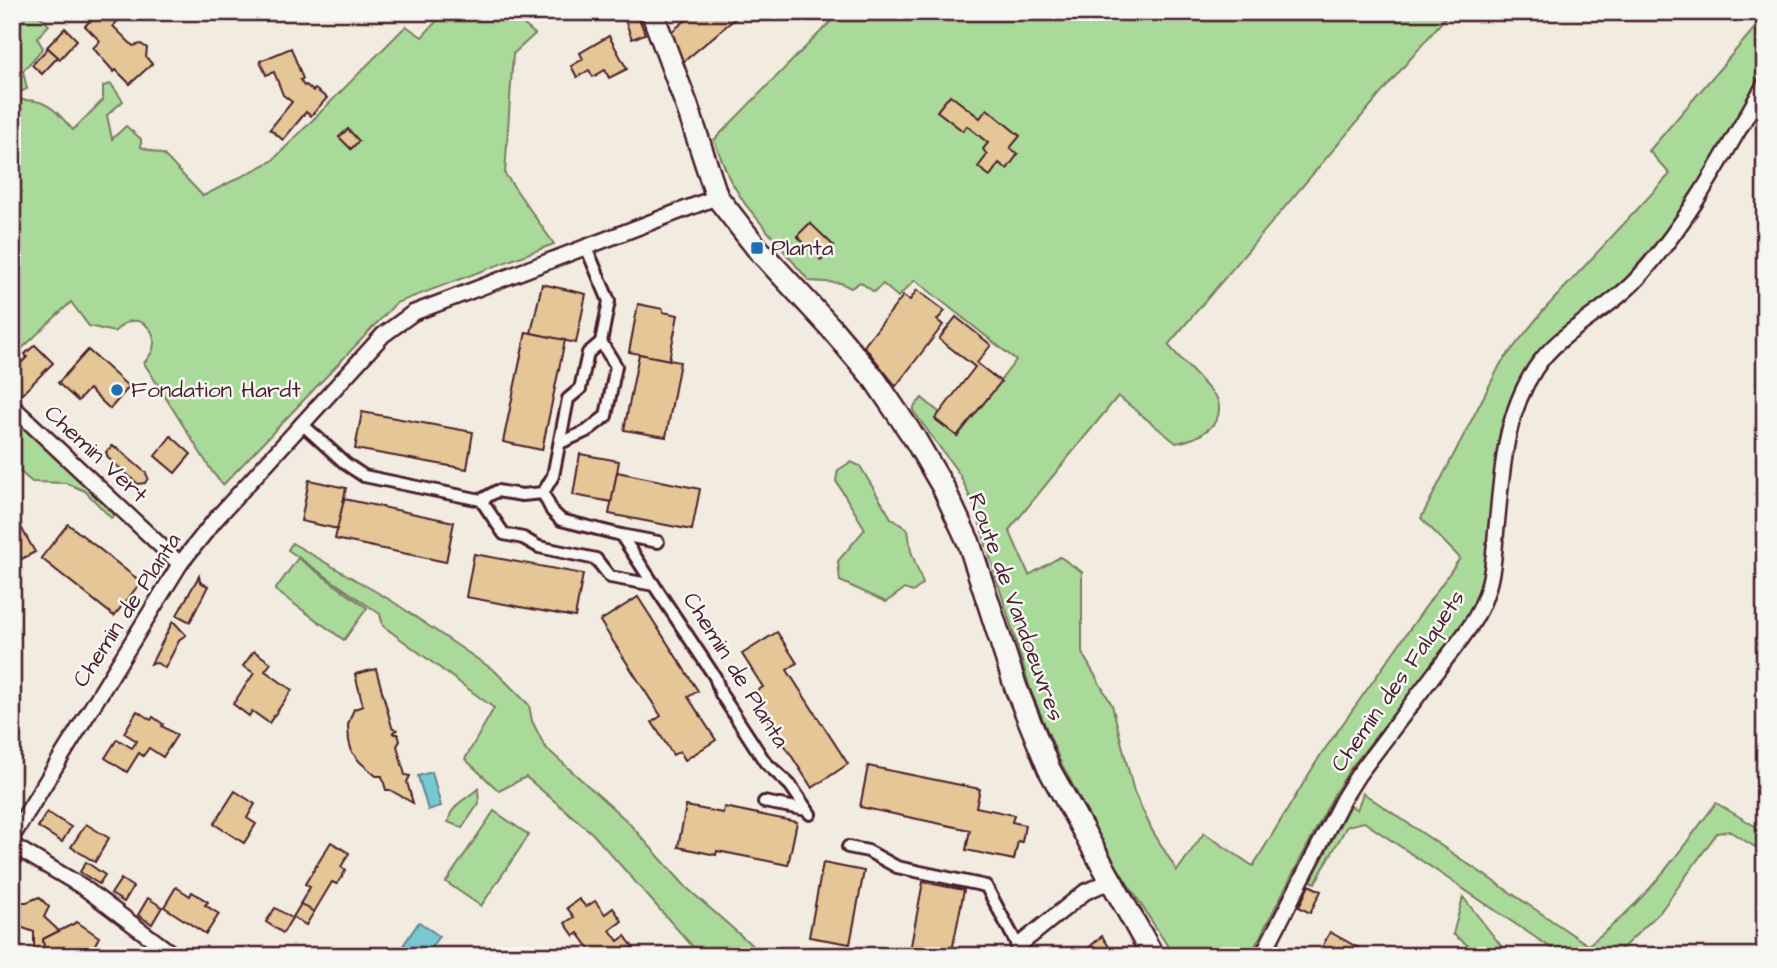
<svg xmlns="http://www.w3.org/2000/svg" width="1777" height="968" viewBox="0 0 1777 968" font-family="'Architects Daughter',sans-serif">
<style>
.green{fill:#aada99;stroke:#7a7c62;stroke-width:2}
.water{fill:#77c8d0;stroke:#65848e;stroke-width:2}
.building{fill:#e4c697;stroke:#4a1f2b;stroke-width:2}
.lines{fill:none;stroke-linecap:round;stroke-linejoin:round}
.pedestrian-casing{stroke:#4a1f2b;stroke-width:16}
.minor-casing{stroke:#4a1f2b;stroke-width:19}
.secondary-casing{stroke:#4a1f2b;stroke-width:26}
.pedestrian{stroke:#f6f6f2;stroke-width:10}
.minor{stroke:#f6f6f2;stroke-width:14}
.secondary{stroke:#f6f6f2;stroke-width:21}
.poi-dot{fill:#1f6fb2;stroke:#f6f6f2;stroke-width:2.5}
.labels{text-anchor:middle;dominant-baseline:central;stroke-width:5;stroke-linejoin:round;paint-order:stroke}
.poi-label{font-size:23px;fill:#4a1f2b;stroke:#f6f6f2;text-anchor:start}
.street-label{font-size:23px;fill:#4a1f2b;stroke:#f6f6f2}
</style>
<rect width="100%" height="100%" fill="#f2ece0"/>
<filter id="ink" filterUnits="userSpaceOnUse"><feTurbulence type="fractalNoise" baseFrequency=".0143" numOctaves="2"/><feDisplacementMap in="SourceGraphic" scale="14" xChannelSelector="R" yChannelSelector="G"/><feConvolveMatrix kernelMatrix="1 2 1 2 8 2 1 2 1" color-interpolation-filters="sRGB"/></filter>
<g filter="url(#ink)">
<g class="green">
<path d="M12,12H36L49,25L37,38L43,48L23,71L27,89L13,95C25,103 24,99 35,101C51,103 63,119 73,130L103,100V86L111,84L123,101L107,115L112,139L126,126L141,139V147L164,155L203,196L272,161L406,26L422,37L445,12H509L535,34L513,54L505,174L554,244L396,303L223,485L213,473L144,363C149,357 154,351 154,343C155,329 141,317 128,322C122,324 118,329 114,332L89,326L71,302L12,358Z"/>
<path d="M840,12H1450L1168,345L1217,398C1227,425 1198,439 1176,443L1118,396L1009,530L1029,575L1060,557L1082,572V653L1112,705L1134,792L1152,830L1177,871L1204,833L1253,866L1320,756L1460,558L1421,518L1501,363L1543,311L1670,174L1649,151L1765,16V72L1689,201L1672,225L1621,284L1550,339L1527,367L1500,430L1482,588L1477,602L1462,627L1350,769L1335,793L1250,956H1174L1108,853L1060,761L1031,691L975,508L960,475L914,412V407L922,398L940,413L936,419L958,436L1016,360L915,280L898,297L883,284L874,292L860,282L851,288L841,283L809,281L745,204L729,178L714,140Z"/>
<polygon points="12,416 115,515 111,518 85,491 66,483 32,482 12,465"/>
<polygon points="851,462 860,466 891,518 908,530 911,551 923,584 913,592 904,589 886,602 840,581 838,561 865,529 836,481 838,470"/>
<polygon points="292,543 392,601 495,671 529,705 532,721 545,747 627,821 687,888 764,956 701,956 592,833 526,777 499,791 465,759 494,708 383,626 380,614 288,550"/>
<polygon points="298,558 367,608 344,640 275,590"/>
<polygon points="478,789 479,803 462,828 448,822 451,813 458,804"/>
<path d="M1363,793L1588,945C1644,904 1675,858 1716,803L1765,832V853L1729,831L1717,833L1660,912L1614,956H1563L1364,822L1347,826L1315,883L1311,881L1350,805L1357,810Z"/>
<polygon points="494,811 529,835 481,906 446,882"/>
<polygon points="1463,897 1509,956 1482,956 1453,934"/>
</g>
<g class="water">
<polygon points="432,772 441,806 428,810 418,776"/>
<polygon points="419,922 439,936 425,956 396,956"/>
</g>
<g class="building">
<polygon points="98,12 119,12 123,15 113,26 133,46 141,44 147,48 146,57 152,64 130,84 116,70 114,72 93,48 100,41 85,26"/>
<polygon points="696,12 743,12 682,63 671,32"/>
<polygon points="638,15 645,34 632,39 625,20"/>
<polygon points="65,28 77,40 60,59 47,47"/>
<polygon points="609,36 627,69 609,78 605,70 593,77 589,70 577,77 571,66 583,59 580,53"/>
<polygon points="48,48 58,57 42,74 32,65"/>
<polygon points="291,48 303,79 300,80 304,86 306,85 313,91 315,89 327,98 311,116 306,112 283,140 270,129 292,102 283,95 274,72 266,75 260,61"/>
<polygon points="950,95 980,118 987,109 1020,136 1010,148 1018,154 1007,169 999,163 990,176 978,167 987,155 983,149 988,143 967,126 963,131 937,111"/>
<polygon points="348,129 359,141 351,149 339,137"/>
<polygon points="810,223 834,246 821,260 797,236"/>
<polygon points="542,284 586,294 576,343 531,333"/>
<polygon points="917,290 945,311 937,320 943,325 896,386 864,346 903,296 910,300"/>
<polygon points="638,304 663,309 663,312 678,315 669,360 629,352"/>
<polygon points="956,317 991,345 977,363 1001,382 957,436 935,419 975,367 939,339"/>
<polygon points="526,332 565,340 542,450 503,442"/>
<polygon points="35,345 53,363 18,398 12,393 12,372 27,357 25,354"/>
<polygon points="88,350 129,387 110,409 89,389 78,401 58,383"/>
<polygon points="639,354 680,362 666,437 624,430"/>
<polygon points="362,412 473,432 467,469 355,449"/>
<polygon points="171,436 191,454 175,473 155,456"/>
<polygon points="112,446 117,448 146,473 148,478 145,483 138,484 108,458 106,452"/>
<polygon points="580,454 619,461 612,502 573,495"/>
<polygon points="617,472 700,489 692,530 609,514"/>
<polygon points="309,480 346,488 338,529 301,521"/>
<polygon points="344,499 454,522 446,562 335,539"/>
<polygon points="13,513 35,552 12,564 12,514"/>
<polygon points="68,524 141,582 114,616 41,558"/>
<polygon points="474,554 583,574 575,617 466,597"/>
<polygon points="199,576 200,582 208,586 190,622 177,615"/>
<polygon points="638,597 698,691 688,697 716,740 685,760 680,751 673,755 652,722 661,716 600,621"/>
<polygon points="173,621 186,635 180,639 165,668 157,663 151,664"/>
<polygon points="777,632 797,663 787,670 848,764 812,788 752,694 763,687 742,654"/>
<polygon points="254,651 271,663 265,671 292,690 269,723 252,711 249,716 233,704 254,673 243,666"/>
<polygon points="376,669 392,727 397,730 393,732 394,734 398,734 400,741 397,746 405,775 410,776 407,782 413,803 390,790 386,790 382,776 376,776 360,762 352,752 349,741 348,725 351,716 354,709 363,706 355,674"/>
<polygon points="137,711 151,720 153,717 163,724 162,726 177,735 163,757 149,748 143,756 139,753 127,772 105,758 117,739 132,748 137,741 124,733"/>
<polygon points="868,766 980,789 976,807 1014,815 1012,822 1025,825 1022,842 1018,841 1014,860 966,850 970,830 860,807"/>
<polygon points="235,791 255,804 247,818 256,824 244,843 214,824"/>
<polygon points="686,806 723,813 724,807 797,822 788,865 717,851 716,855 678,847"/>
<polygon points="47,812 71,827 62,842 38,827"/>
<polygon points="86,824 109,838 95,862 71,847"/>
<polygon points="331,842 349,853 341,867 346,870 337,884 332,882 314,912 300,904 310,887 305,884"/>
<polygon points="86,862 105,875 99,884 80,872"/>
<polygon points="823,863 864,871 850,944 809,937"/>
<polygon points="121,879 133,887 124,902 111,894"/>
<polygon points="923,882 964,890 951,956 909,956"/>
<polygon points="1309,885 1321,891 1310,913 1299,907"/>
<polygon points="176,887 190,896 192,892 208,902 205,905 219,914 206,934 164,907"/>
<polygon points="39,897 49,907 44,917 59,931 43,939 46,956 34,956 34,932 12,924 12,902 27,902"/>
<polygon points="148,898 162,907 152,924 138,915"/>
<polygon points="579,899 586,907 595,901 605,914 613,908 622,921 610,930 618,941 625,936 633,947 621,956 595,956 578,933 574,936 565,923 574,917 567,908"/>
<polygon points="301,904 314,912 306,925 293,917"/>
<polygon points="275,908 292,918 283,933 266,922"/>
<polygon points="77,922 99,937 89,956 45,955 43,939"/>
<polygon points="1330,932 1362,950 1359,956 1329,956 1320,951"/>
<polygon points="1102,936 1115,956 1079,956"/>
</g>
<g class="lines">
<g class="pedestrian-casing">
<g id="pedestrian">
<polyline points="301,423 346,464 364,476 481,500 504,534 523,538 539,547 596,559 610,577 654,585 715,677 721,694 765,762 790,785 810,814"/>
<polyline points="560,443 587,431 606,416 616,366 601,342"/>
<polyline points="543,493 553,476 568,399 580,389 588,353 601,342 609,301 586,247"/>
<polyline points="481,500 497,491 522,495 543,493 552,511 561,520 621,535 654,585"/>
<polyline points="621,535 658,542"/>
<polyline points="764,802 807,810"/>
<polyline points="848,847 868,851 897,867 986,886 1018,946"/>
</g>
</g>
<g class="minor-casing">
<g id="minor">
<polyline points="12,406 180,564"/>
<polyline points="12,837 180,564 215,520 383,335 413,313 717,197"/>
<polyline points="12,845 83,887 175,956"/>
<polyline points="1018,946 1085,892 1110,881"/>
<path d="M1262,956L1343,799L1358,775C1384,740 1411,705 1438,669C1455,646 1477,623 1486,594C1493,574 1494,553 1496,532C1502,476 1503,418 1535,369C1560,330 1607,312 1638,278C1690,220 1726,151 1765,84"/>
</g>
</g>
<g class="secondary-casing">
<polyline id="secondary" points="652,12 687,106 717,197 757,248 832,329 875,380 915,439 943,487 969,543 1016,688 1049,769 1153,956"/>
</g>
<use href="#pedestrian" class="pedestrian"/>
<use href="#minor" class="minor"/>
<use href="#secondary" class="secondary"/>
</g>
</g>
<g class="poi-dot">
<rect x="750" y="241" width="14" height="14" rx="3.5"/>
<circle cx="117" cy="390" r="7"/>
</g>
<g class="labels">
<g class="poi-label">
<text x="771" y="248">Planta</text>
<text x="131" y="390">Fondation Hardt</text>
</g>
<g class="street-label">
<text transform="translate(96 454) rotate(43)">Chemin Vert</text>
<text transform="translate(1016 607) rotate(70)">Route de Vandoeuvres</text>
<text transform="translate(127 610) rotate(-57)">Chemin de Planta</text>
<text transform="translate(736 670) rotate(58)">Chemin de Planta</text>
<text transform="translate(1398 681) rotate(-55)">Chemin des Falquets</text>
</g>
</g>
<rect width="1777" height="968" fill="none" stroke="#f6f6f2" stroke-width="42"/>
<rect x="21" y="21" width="1735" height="926" fill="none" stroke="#4a1f2b" stroke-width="2.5" filter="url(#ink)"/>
</svg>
